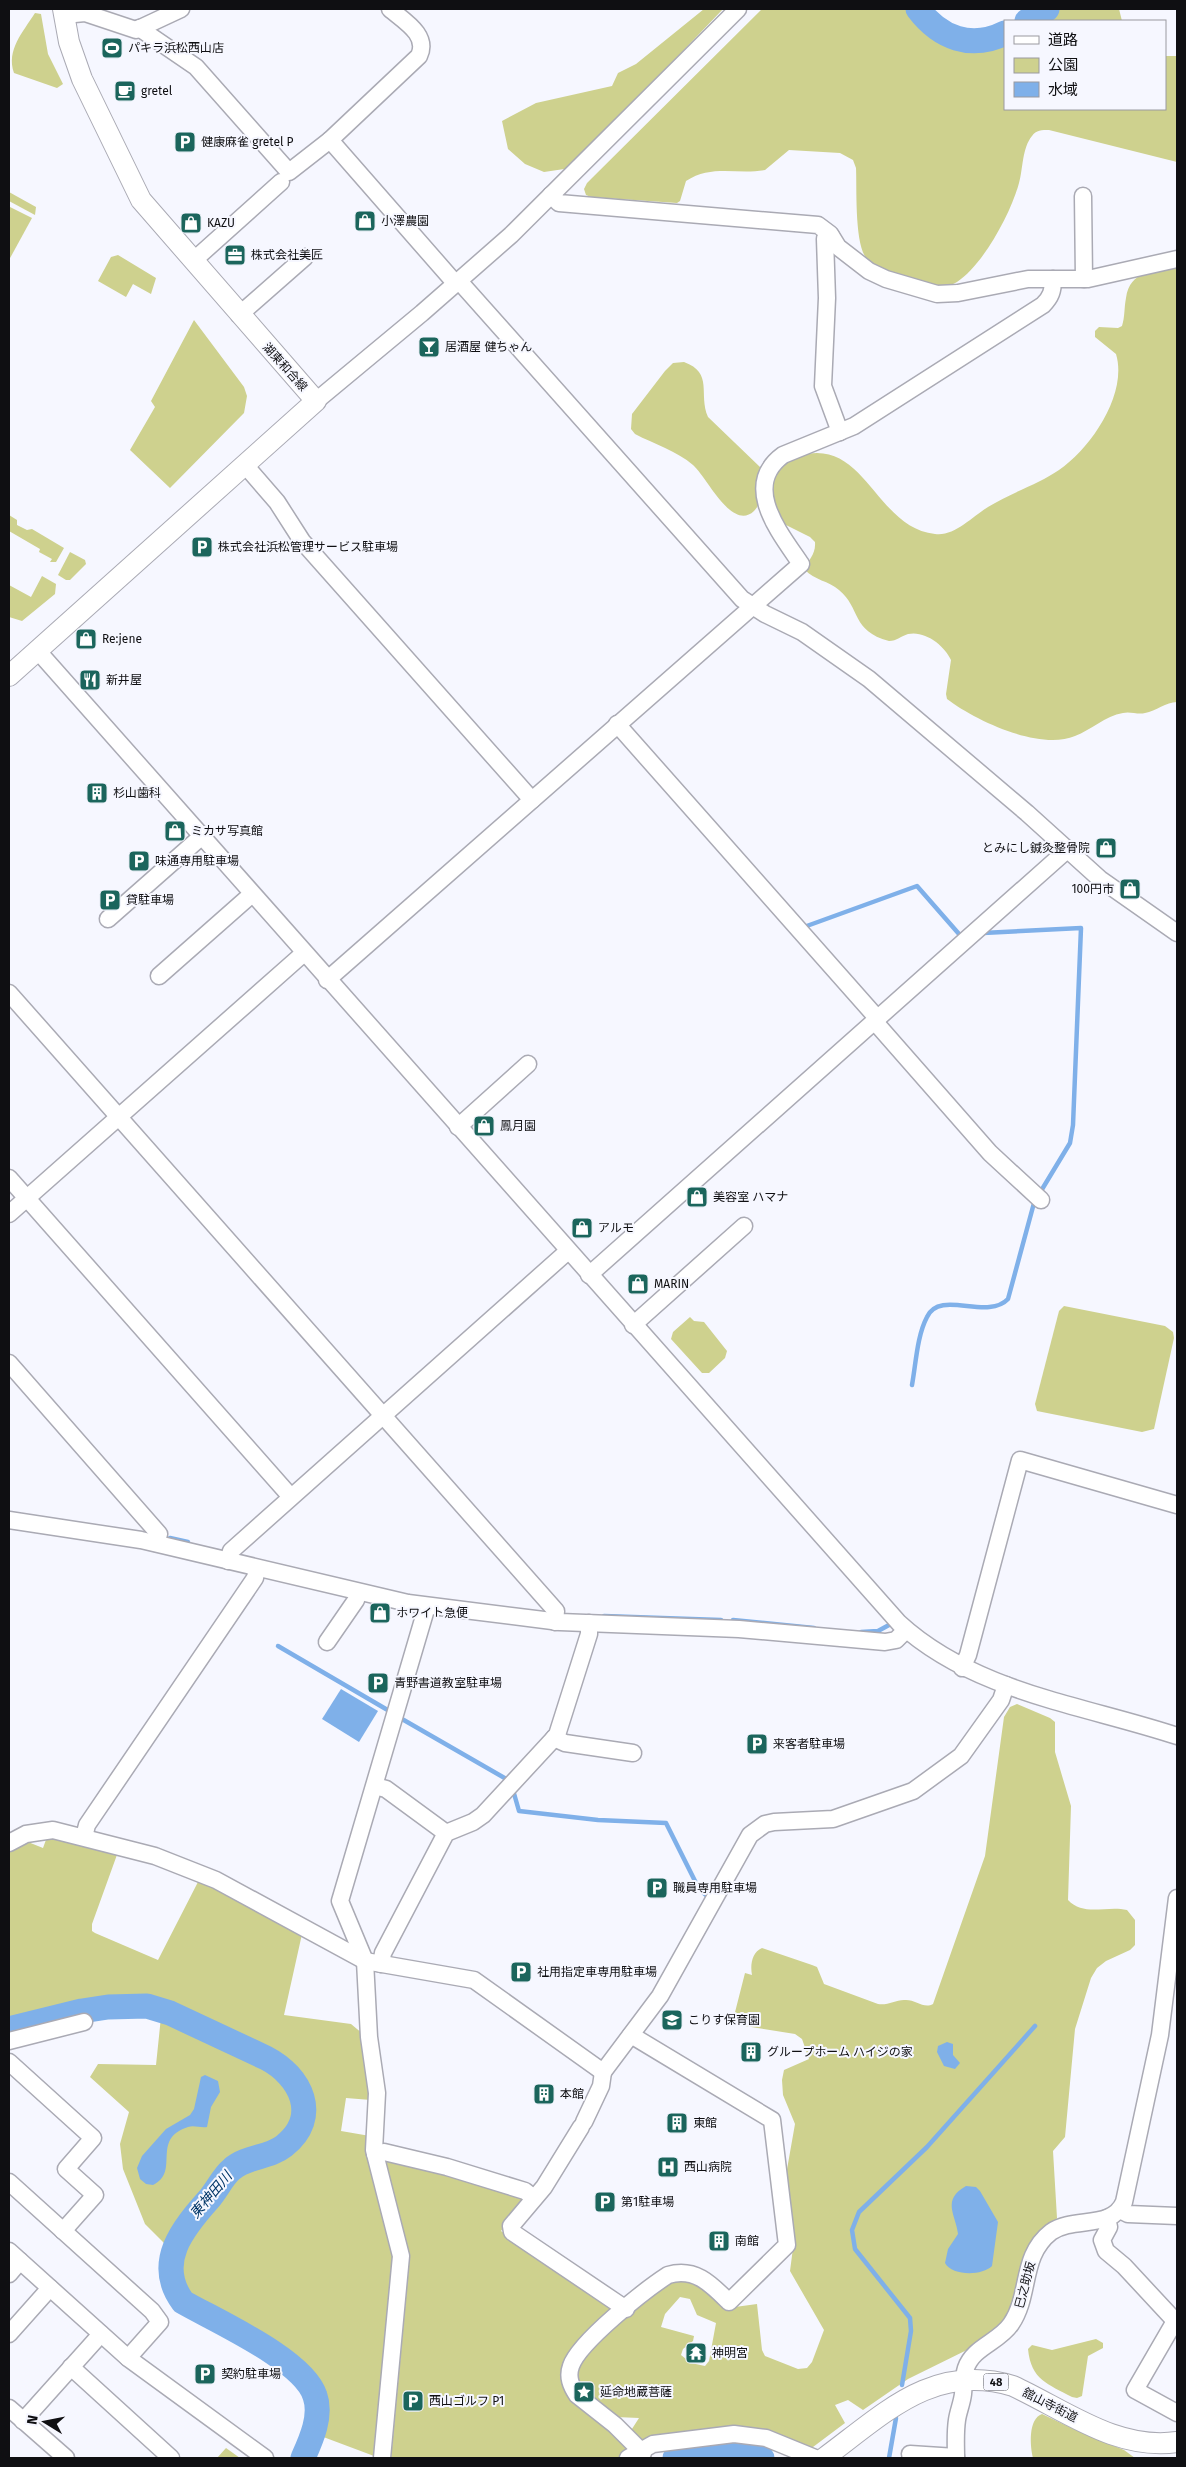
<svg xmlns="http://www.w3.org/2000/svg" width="1186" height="2467" viewBox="0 0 1186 2467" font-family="'Fira Sans','Noto Sans JP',sans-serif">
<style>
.green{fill:#ced18e;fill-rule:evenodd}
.water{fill:#7fb0e9}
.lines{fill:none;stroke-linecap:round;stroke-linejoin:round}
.stream{stroke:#7fb0e9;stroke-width:4.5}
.river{stroke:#7fb0e9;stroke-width:25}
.minor-casing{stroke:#aaaab4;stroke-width:19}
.major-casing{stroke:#aaaab4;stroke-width:22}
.minor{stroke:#fff;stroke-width:16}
.major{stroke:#fff;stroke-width:20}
.labels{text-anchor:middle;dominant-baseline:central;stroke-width:4;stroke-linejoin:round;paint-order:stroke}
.shield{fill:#f6f7ff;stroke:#545559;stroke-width:1}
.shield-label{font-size:11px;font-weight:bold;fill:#0f0f12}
.poi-label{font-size:12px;fill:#0f0f12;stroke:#f6f7ff;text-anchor:start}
.street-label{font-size:12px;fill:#0f0f12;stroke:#f6f7ff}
.water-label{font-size:14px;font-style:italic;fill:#003567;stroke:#f6f7ff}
</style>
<rect width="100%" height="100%" fill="#f6f7ff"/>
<g class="green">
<polygon points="704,9 723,9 571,168 544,172 525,164 508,149 502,121 536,103 612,86 618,73 636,64"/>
<path d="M762,9H908C928,42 969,61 1005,42V109H1165V56H1177V162L1049,130C1042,130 1036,130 1032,136C1022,148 1023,169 1019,183C1011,213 983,265 957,282C944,290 927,283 913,279C898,274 880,271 868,260C854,248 857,187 856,168L853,160L840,153L789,150L765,170C737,175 712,164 686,181L680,201L677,203L591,197L586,195L584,189L587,183Z"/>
<polygon points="1058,9 1119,9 1122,21 1044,21"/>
<path d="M35,13L41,14L48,54L63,84L57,88L14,73C6,50 23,32 35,13Z"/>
<polygon points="9,192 36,207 35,215 9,201"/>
<polygon points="10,207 32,218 9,260 9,208"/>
<polygon points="118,255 156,278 151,294 133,284 126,297 98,281 111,257"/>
<path d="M1177,266V702C1166,702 1156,711 1145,713C1138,715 1130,711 1123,713C1105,716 1091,730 1075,736C1040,751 976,721 947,699L946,694L951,660C945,646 925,630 908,634C901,636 897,641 889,641C851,631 861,608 839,590C829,581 814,580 805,570C808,559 816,555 815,542L810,537L782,523L769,494L778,465C864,417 869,527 935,534C954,537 973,516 988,507C1010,493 1039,484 1059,470C1091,448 1128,394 1116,354L1095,337V331L1099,327L1118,328L1122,326C1125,317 1124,308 1126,298C1130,270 1154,271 1177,266Z"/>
<polygon points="194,320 244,387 247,396 244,413 170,488 130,450 155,407 151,401"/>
<path d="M684,362C714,373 698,394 708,417L760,467C762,480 764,501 754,511C732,532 707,477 693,465C677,451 654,444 635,434L631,429L632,414L665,371L673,363Z"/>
<polygon points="9,515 17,520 17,525 27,530 32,529 64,548 56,562 50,562 52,559 39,552 40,549 9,531"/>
<polygon points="70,552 85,560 86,564 70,580 66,580 58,575"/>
<polygon points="42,576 56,584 55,594 22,621 9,617 9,585 31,597"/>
<polygon points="1064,1306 1165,1326 1173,1332 1174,1338 1154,1429 1142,1432 1037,1411 1035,1404 1059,1311"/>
<polygon points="690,1317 694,1321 704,1322 727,1351 725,1358 709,1373 702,1373 671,1339 673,1332"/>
<path d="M1017,1704L1050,1718L1055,1722V1752L1071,1806L1068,1900C1084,1917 1107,1905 1127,1910L1135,1920V1945L1130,1950L1106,1961L1097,1968L1091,1978L1075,2029L1065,2137L1053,2151L1057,2218L1007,2321L977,2345L908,2379L863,2410L848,2400L835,2405L845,2423L809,2450L717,2429L638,2441L630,2432L639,2418L616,2417L581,2392L574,2370L583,2355L662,2284L688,2277L735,2307L757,2304L762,2350L765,2356L798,2369L807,2368L812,2362L824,2330L790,2271L793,2248L786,2175L795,2124L783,2095L782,2080L784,2070L809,2059L802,2039L795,2034L732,2024L745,1973L752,1975C750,1965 752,1952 762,1948L812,1965L817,1967L824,1984L878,2004C888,2006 896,1999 906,2000C916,2000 924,2009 933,2004L985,1856L1004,1717L1010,1707ZM680,2297L690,2299L697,2315L716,2323L709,2361L705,2366L691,2363L681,2355L683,2349L693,2341L694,2336L661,2327L665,2314Z"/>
<path d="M47,1837L118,1852L92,1924V1931L95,1933L158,1960L199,1880L302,1934L284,2015L351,2024L363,2034L371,2100L346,2098L341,2131L370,2136L393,2247L374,2456L318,2435C322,2421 326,2408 322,2393C311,2355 221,2318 187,2297C172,2277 177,2249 190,2229C197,2218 208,2211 216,2201C223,2192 228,2180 237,2173C250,2162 270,2162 286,2152C295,2147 300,2138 305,2129C321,2096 297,2067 269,2052L173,2007L147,2000H121L81,2005L9,2023V1851L28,1842L43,1848Z"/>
<path d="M161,2017L277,2071C298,2090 308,2124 278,2142C262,2151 244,2152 229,2163C219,2170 213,2184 205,2193C189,2213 179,2223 167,2246L145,2224L123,2169L120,2144L129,2112L90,2077L98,2064L156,2065Z"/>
<polygon points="382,2159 446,2171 526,2200 501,2231 619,2309 565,2379 635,2451 622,2458 391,2458 409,2265"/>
<path d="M1096,2339L1103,2343V2348L1088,2356L1082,2396L1077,2398L1072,2397C1048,2384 1031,2380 1028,2349L1032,2345L1052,2350Z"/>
<path d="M1042,2414L1082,2433L1124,2450L1135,2458H1033C1030,2446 1028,2419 1042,2414Z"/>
<polygon points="226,2448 240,2458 217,2458"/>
</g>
<g class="water">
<polygon points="341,1689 378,1711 359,1742 322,1719"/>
<polygon points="947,2042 953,2044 953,2055 960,2063 955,2069 944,2066 937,2052 938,2046"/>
<path d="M205,2075L218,2081L220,2092L211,2107L207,2127C200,2128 194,2125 188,2127C150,2139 181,2172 153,2185L146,2184L140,2179L137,2168L142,2156L166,2129L190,2115L194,2109L201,2077Z"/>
<path d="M966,2186L976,2187L980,2191L998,2222L992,2266C982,2276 952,2276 945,2263L948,2249L958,2234C956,2215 941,2200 966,2186Z"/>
</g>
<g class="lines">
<g class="stream">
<polyline points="804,927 917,886 959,934"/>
<polyline points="983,933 1081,928 1073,1125 1070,1143 1041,1191"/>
<path d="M912,1385C916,1363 917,1336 927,1317C940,1289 987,1321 1008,1299L1034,1203"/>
<polyline points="170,1538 188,1542"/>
<polyline points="604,1616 721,1620"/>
<polyline points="733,1620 814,1628"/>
<polyline points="861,1632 878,1631 889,1625"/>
<polyline points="278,1646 391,1712"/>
<polyline points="402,1719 508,1780"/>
<polyline points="513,1790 519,1811 598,1820 666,1823 699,1889 706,1895"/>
<polyline points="902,2385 911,2331 910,2318 855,2249 852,2230 859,2212 927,2147 1035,2026"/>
<polyline points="889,2458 896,2418"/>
</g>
<g class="river">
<path d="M918,9C940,38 971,50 1005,33"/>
<polyline points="1027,21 1047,9"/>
<path d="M9,2029L82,2011L108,2007L147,2006L170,2013L266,2058C301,2076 321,2117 284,2146C269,2158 247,2156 232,2169C223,2176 217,2190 209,2199C183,2228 154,2263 183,2302C216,2321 304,2360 315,2396C322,2416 311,2440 303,2458"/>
<polyline points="675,2458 718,2453 762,2458"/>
</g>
<g class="minor-casing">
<g id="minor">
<polyline points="64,15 85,13 136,30 181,9"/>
<polyline points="139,28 196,67 289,172 330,140 456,284"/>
<path d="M330,140L419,56C429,35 404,21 390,9"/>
<polyline points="551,195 559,203 818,225 830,234 838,247 869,271 886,279 937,294 958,293 1028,279 1088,279 1177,259"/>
<polyline points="1083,196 1084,279"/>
<polyline points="831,236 825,239 827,298 823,386 840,432"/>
<polyline points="193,261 281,182"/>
<polyline points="459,281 742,599 765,614 802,632 869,679 1027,813 1100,879 1177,933"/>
<polyline points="239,315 305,257"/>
<polyline points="316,401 422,313 511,235 738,9"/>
<polyline points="245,465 277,502 302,541 532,800"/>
<path d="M37,650L899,1623C974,1692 1083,1705 1177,1736"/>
<polyline points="617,724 878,1019"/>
<polyline points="108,919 201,837"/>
<polyline points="159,976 252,894"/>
<path d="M327,980L801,564C780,533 741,486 783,455L854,426L1043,305C1051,297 1053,291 1053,279"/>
<polyline points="9,993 556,1611 555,1622"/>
<polyline points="875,1022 990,1153 1041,1200"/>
<polyline points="458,1127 528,1064"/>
<polyline points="9,1178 291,1497"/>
<polyline points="9,1214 304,953"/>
<polyline points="589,1275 1067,850"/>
<polyline points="633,1325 744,1226"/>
<polyline points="9,1363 159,1534 156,1543"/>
<polyline points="9,1520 141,1540 408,1603 560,1622 739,1629 885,1642 896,1640 906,1630"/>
<polyline points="228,1561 231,1551 568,1251"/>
<polyline points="327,1642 356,1600 358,1592"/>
<polyline points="962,1668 968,1655 1020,1460 1177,1505"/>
<polyline points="554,1738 565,1743 633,1753"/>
<polyline points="375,1786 386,1789 446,1833"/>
<polyline points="84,1837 87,1825 255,1578 257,1568"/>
<polyline points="9,1843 26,1834 53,1830 155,1856 216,1880 365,1961 474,1980 603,2072 660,1996 750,1835 765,1824 774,1822 833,1819 913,1791 961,1756 1001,1700 1006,1685"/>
<polyline points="381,1964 383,1953 446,1833 473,1822 483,1815 557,1735 589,1634 589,1623"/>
<path d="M631,2035L772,2120L787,2245L729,2302C711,2284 695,2267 668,2275C645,2290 579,2342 571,2366C567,2377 571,2386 577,2395L615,2425L643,2453"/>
<polyline points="9,2041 84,2022"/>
<polyline points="9,2062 93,2138 66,2169 95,2195 63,2231"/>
<polyline points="584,2122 601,2086 603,2072"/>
<polyline points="581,2127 544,2187 511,2226 512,2232 626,2309"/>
<polyline points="375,2154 384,2152 447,2167 525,2191 534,2198"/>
<polyline points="9,2182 152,2311 160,2322 128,2358"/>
<polyline points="1120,2210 1128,2214 1177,2216"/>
<polyline points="1107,2218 1109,2227 1102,2240 1106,2251 1124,2266 1177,2323"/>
<polyline points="9,2251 128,2358 265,2458"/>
<polyline points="9,2274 20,2261"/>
<polyline points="1175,2321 1135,2390 1177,2413"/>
<polyline points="9,2334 50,2288"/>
<polyline points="71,2367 171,2458"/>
<polyline points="9,2408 66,2458"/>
<polyline points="23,2421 101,2334"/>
<polyline points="910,2454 956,2457"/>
<polyline points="382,2458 401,2256 374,2150 377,2093 369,2037 365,1961 340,1901 427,1606"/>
<polyline points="628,2458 653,2444 734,2434 766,2438 815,2458"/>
<path d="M956,2458C956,2446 955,2433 957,2420C958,2412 962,2403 963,2394C964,2386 963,2377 966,2368C973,2347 999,2342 1011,2324C1031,2295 1020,2256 1051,2232C1074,2216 1112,2230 1124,2202L1160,2035L1177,1898"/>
</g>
</g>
<g class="major-casing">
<g id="major">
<polyline points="9,676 316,401 141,200 82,79 69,42 63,9"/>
<path d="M824,2458C884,2414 933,2362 1013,2386C1065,2410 1117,2451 1177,2442"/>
</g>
</g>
<use href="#minor" class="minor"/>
<use href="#major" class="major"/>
</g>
<defs>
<g id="stadium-square" transform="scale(1.125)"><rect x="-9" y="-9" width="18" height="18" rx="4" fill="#1b655c" stroke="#f6f7ff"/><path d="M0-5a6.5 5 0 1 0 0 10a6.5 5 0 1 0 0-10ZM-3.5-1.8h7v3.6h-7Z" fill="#fff"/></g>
<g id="cafe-square" transform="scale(1.125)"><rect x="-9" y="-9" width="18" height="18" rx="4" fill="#1b655c" stroke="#f6f7ff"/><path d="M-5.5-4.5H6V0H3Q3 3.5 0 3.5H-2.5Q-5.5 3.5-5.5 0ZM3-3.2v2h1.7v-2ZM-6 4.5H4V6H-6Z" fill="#fff"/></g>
<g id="parking-square" transform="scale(1.125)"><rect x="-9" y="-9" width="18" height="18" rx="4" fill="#1b655c" stroke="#f6f7ff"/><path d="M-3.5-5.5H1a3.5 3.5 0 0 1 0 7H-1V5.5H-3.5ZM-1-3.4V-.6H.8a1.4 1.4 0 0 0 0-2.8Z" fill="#fff"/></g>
<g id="shop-square" transform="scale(1.125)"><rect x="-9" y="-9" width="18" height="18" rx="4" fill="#1b655c" stroke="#f6f7ff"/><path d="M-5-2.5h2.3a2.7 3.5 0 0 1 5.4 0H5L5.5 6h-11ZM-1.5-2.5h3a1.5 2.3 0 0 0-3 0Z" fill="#fff"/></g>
<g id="office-square" transform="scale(1.125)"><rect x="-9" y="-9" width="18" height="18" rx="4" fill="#1b655c" stroke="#f6f7ff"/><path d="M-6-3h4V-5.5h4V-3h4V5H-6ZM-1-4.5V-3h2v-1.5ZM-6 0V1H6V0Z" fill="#fff"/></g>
<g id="bar-square" transform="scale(1.125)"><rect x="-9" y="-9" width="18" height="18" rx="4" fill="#1b655c" stroke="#f6f7ff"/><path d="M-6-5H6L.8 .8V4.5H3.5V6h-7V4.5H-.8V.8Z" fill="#fff"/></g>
<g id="restaurant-square" transform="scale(1.125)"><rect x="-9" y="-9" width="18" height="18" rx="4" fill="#1b655c" stroke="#f6f7ff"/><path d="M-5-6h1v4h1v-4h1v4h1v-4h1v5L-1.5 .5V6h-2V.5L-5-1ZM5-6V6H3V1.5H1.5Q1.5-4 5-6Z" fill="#fff"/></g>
<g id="building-square" transform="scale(1.125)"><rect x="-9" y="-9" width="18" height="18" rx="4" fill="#1b655c" stroke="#f6f7ff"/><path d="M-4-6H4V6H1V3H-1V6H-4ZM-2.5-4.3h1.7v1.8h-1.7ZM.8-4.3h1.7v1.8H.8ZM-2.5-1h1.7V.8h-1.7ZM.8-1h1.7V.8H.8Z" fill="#fff"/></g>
<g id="school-square" transform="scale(1.125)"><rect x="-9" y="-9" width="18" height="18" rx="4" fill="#1b655c" stroke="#f6f7ff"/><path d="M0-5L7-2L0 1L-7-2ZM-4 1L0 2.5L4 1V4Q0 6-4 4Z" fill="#fff"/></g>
<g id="hospital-square" transform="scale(1.125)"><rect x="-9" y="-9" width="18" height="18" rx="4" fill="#1b655c" stroke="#f6f7ff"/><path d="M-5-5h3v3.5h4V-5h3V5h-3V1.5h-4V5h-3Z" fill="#fff"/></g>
<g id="temple-square" transform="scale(1.125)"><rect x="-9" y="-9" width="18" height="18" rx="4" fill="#1b655c" stroke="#f6f7ff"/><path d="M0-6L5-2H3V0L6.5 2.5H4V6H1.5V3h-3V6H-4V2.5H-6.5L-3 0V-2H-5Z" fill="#fff"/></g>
<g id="sight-square" transform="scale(1.125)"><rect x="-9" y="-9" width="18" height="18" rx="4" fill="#1b655c" stroke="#f6f7ff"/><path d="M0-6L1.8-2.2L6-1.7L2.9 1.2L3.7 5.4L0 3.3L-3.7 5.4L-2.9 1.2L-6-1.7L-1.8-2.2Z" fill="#fff"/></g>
</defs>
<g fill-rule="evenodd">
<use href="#stadium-square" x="112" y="48"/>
<use href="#cafe-square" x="125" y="91"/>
<use href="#parking-square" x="185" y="142"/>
<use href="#shop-square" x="365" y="221"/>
<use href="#shop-square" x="191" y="223"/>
<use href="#office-square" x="235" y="255"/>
<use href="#bar-square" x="429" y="347"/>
<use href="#parking-square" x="202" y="547"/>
<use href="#shop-square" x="86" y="639"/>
<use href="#restaurant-square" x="90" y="680"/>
<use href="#building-square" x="97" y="793"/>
<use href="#shop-square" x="175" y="831"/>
<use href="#shop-square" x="1106" y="848"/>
<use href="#parking-square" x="139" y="861"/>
<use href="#shop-square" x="1130" y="889"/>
<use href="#parking-square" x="110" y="900"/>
<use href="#shop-square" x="484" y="1126"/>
<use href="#shop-square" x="697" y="1197"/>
<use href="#shop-square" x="582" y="1228"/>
<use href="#shop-square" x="638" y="1284"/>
<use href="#shop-square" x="380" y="1613"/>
<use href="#parking-square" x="378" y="1683"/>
<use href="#parking-square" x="757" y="1744"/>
<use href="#parking-square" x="657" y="1888"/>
<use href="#parking-square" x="521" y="1972"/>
<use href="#school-square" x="672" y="2020"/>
<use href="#building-square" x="751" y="2052"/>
<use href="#building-square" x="544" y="2094"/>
<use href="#building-square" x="677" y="2123"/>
<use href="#hospital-square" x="668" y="2167"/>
<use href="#parking-square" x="605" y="2202"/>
<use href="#building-square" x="719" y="2241"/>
<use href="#temple-square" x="696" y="2353"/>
<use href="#parking-square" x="205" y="2374"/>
<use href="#sight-square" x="584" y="2392"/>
<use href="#parking-square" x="413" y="2401"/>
</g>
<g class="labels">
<rect class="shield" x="983.5" y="2373.5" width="25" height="17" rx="4"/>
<g class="shield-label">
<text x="996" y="2382">48</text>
</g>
<g class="poi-label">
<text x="128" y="48">パキラ浜松西山店</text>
<text x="141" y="91">gretel</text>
<text x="201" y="142">健康麻雀 gretel P</text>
<text x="381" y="221">小澤農園</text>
<text x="207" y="223">KAZU</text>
<text x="251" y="255">株式会社美匠</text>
<text x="445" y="347">居酒屋 健ちゃん</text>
<text x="218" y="547">株式会社浜松管理サービス駐車場</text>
<text x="102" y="639">Re:jene</text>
<text x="106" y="680">新井屋</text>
<text x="113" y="793">杉山歯科</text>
<text x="191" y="831">ミカサ写真館</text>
<text x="1090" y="848" text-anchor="end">とみにし鍼灸整骨院</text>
<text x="155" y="861">味通専用駐車場</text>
<text x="1114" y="889" text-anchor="end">100円市</text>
<text x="126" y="900">貸駐車場</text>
<text x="500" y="1126">鳳月園</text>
<text x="713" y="1197">美容室 ハマナ</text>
<text x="598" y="1228">アルモ</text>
<text x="654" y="1284">MARIN</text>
<text x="396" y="1613">ホワイト急便</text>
<text x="394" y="1683">青野書道教室駐車場</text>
<text x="773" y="1744">来客者駐車場</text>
<text x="673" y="1888">職員専用駐車場</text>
<text x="537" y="1972">社用指定車専用駐車場</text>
<text x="688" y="2020">こりす保育園</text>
<text x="767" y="2052">グループホーム ハイジの家</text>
<text x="560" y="2094">本館</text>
<text x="693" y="2123">東館</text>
<text x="684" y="2167">西山病院</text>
<text x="621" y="2202">第1駐車場</text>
<text x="735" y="2241">南館</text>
<text x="712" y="2353">神明宮</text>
<text x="221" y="2374">契約駐車場</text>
<text x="600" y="2392">延命地蔵菩薩</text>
<text x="429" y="2401">西山ゴルフ P1</text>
</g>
<g class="street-label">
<text transform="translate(285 367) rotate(48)">湖東和合線</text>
<text transform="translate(1025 2285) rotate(-75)">巳之助坂</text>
<text transform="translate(1050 2405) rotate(27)">舘山寺街道</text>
</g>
<g class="water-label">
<text transform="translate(211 2195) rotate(-50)">東神田川</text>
</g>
</g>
<rect width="1186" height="2467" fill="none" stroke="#0f0f12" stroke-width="20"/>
<rect x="1004" y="20" width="162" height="90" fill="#f6f7ff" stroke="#9a9aa0"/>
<rect x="1014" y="36" width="25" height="8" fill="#ffffff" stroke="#9a9aa0"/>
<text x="1048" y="45" font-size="15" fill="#0f0f12">道路</text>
<rect x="1014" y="58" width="25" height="15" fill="#ced18e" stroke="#9a9aa0"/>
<text x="1048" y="70" font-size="15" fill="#0f0f12">公園</text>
<rect x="1014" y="82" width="25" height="15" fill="#7fb0e9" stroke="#9a9aa0"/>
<text x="1048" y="95" font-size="15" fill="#0f0f12">水域</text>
<g transform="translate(45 2422) rotate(280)" stroke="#f6f7ff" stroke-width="4" paint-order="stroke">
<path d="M0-4L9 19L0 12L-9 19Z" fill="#0f0f12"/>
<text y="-8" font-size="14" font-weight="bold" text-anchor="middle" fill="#0f0f12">N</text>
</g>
</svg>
